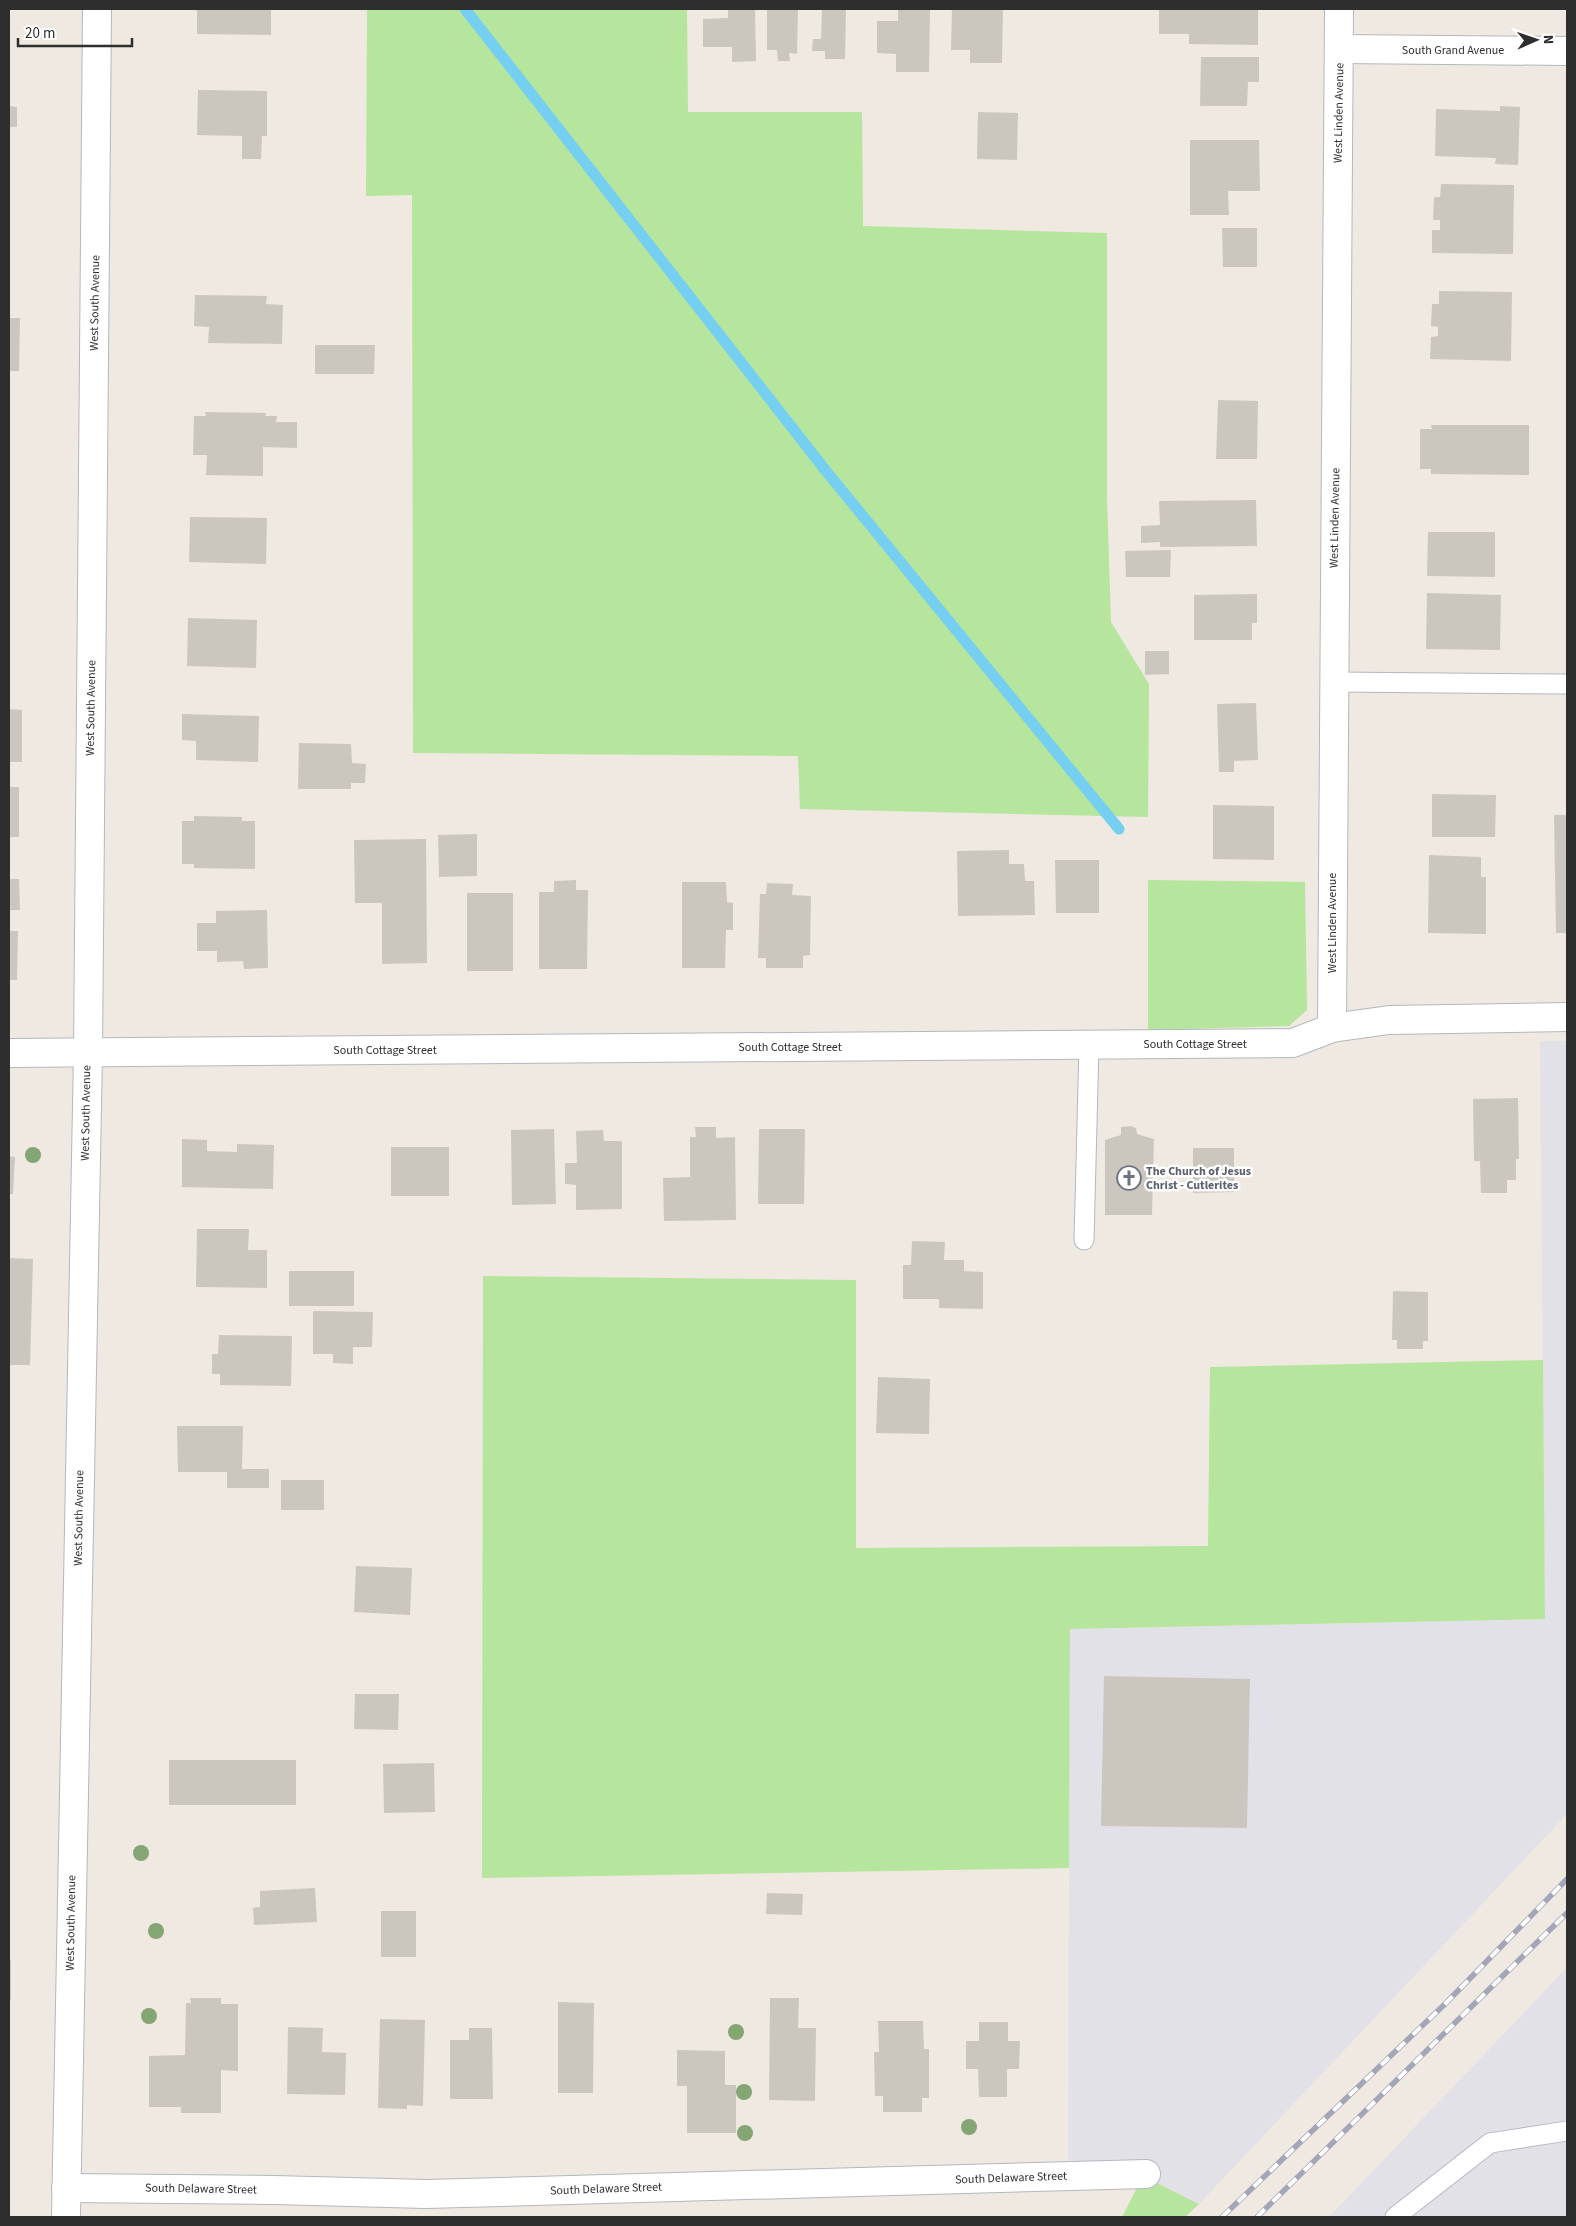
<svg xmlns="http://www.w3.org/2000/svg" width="1576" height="2226" viewBox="0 0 1576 2226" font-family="'Source Sans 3',sans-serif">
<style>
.industrial{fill:#e3e1e8}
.green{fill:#b6e59e}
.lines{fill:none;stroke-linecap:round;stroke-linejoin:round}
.stream{stroke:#75cff0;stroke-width:11}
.building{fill:#cbc7bf}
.lane-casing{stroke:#b4b7c1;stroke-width:21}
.street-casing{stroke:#b4b7c1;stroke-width:30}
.lane{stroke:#fff;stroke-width:19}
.street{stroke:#fff;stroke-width:28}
.rail-casing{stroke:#a3a6b8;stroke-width:5.5}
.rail{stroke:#fff;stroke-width:4;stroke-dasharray:11;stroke-linecap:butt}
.tree{fill:#84a574}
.labels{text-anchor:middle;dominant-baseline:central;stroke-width:5;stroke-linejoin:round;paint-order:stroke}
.street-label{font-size:12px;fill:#2e2e2e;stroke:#fff}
.worship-label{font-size:12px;font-weight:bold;fill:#5b616d;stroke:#fff;text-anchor:start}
</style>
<rect width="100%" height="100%" fill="#efe9e1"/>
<g class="industrial">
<polygon points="1540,1041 1567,1041 1567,1814 1199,2204 1143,2176 1068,2159 1070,1629 1545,1619"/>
<polygon points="1567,1967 1567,2217 1329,2217 1537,1999"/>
</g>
<g class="green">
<polygon points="367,9 687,9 688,112 862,112 863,226 1107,233 1107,498 1111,622 1149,684 1148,817 800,809 798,756 413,753 412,195 366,196"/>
<polygon points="1148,880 1305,882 1307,1010 1289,1026 1148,1030"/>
<polygon points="483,1276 856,1280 856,1548 1208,1546 1210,1367 1543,1360 1545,1619 1070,1629 1069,1868 482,1878"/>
<polygon points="1143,2176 1199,2204 1185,2217 1122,2217"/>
</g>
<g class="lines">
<polyline class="stream" points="465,9 826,471 1119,829"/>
</g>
<g class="building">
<polygon points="197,9 271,9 271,35 197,34"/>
<polygon points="728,9 755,9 756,61 732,62 732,47 703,47 703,19 728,18"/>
<polygon points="767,9 798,9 797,54 789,53 790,61 778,61 777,50 767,50"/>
<polygon points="822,9 846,9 845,59 825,59 825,51 812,51 813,39 821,39"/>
<polygon points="898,9 930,9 929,72 896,72 896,54 877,53 877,21 898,21"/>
<polygon points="952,9 1003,9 1002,63 970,63 970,50 951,50"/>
<polygon points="1173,9 1258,9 1258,45 1189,44 1189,34 1159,34 1159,10"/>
<polygon points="1201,57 1259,57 1259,82 1248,82 1247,106 1200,106"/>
<polygon points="198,90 267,91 267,136 262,136 261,159 242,159 242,136 197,135"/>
<polygon points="9,106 17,107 17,127 9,127"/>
<polygon points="1500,106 1520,107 1518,165 1495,164 1496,158 1435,156 1436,109 1500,111"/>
<polygon points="978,112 1018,113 1017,160 977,159"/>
<polygon points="1190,140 1259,140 1260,191 1228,191 1229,215 1190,215"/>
<polygon points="1441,184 1514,185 1513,254 1432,253 1432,230 1440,230 1440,220 1433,220 1434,197 1440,197"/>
<polygon points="1222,228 1257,228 1257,267 1223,267"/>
<polygon points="1439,291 1512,292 1511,361 1430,359 1431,337 1438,336 1438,327 1431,326 1432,304 1439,304"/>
<polygon points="195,295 267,296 266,304 283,305 282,344 208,343 209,327 194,326"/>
<polygon points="9,318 20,318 19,371 9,371"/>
<polygon points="315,345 375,345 374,374 315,374"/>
<polygon points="1218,400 1258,401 1257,459 1216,459"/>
<polygon points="205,412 266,413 265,416 277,416 276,422 297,422 297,448 263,447 263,476 206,475 207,455 193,455 194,416 206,416"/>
<polygon points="1431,425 1529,425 1529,475 1431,474 1431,469 1420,469 1420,429 1432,429"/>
<polygon points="1256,500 1257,546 1160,547 1160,542 1141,543 1141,526 1160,525 1159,501"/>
<polygon points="190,517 267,518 266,564 189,562"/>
<polygon points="1428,532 1495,532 1495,577 1427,576"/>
<polygon points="1171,550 1170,577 1126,577 1125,551"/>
<polygon points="1427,593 1501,595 1500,650 1426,649"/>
<polygon points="1257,594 1257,623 1252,623 1252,640 1194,640 1194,595"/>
<polygon points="188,618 257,620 256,668 187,666"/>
<polygon points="1145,651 1169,651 1169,674 1145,675"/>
<polygon points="1256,703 1258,760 1234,761 1234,772 1219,772 1217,704"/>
<polygon points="9,709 22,710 22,762 9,762"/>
<polygon points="182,714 259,716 258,762 196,760 196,741 182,740"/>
<polygon points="299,743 351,744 352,763 366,764 365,783 351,783 351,789 298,789"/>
<rect x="9" y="787" width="10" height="50"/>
<polygon points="1432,794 1496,795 1495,837 1432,837"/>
<polygon points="1213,805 1274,806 1274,860 1213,859"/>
<polygon points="1554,815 1567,815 1567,933 1556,933"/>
<polygon points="194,816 242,817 242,821 255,821 255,869 194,868 194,864 182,864 182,821 194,821"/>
<polygon points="477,834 477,876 439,877 438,835"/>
<polygon points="426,839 427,963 382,964 382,903 355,903 354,840"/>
<polygon points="1009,850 1009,864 1024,864 1025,881 1034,881 1035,915 958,916 957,851"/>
<polygon points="1429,855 1481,857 1481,877 1486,877 1486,934 1428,933"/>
<polygon points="1055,860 1099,860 1099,913 1056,913"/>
<polygon points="9,879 19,879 20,910 9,910"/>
<polygon points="576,880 576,890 588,890 587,969 539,969 539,892 554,892 554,881"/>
<polygon points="682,882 726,882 727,902 733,903 733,930 726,930 725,968 682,968"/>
<polygon points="767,883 793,884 792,895 811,896 810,955 803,956 803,968 766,968 766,958 758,958 760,894 766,894"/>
<rect x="467" y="893" width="46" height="78"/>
<polygon points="267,910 268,968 244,969 243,961 217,962 217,951 197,951 197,923 216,923 216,911"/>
<polygon points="9,931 18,931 17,980 9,980"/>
<polygon points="1518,1098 1519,1159 1516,1159 1516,1180 1507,1180 1507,1193 1481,1193 1480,1161 1474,1161 1473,1099"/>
<polygon points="1130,1126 1136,1128 1137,1134 1154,1139 1152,1215 1105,1215 1105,1140 1121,1135 1121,1127"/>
<polygon points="695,1127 716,1127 716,1138 735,1137 736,1220 664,1221 663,1178 690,1177 690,1137 696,1137"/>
<polygon points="554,1129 556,1204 512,1205 511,1130"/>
<polygon points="759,1129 805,1129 804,1204 758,1204"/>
<polygon points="603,1130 604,1141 622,1141 622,1209 576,1210 576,1185 565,1184 565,1163 577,1163 576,1131"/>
<polygon points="182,1139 207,1140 207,1151 237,1152 237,1144 274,1145 273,1189 182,1187"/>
<rect x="391" y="1147" width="58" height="49"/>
<polygon points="1193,1148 1234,1148 1234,1192 1193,1193"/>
<polygon points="9,1156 15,1157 13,1194 9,1194"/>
<polygon points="197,1229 249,1229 248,1250 267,1250 267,1288 196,1287"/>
<polygon points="912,1241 945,1242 944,1260 964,1260 964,1271 983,1272 983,1309 939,1308 939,1299 903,1299 903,1265 911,1265"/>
<polygon points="9,1258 33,1259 30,1365 9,1365"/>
<rect x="289" y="1271" width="65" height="35"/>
<polygon points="1393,1291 1428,1292 1428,1341 1423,1341 1423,1349 1397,1349 1397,1340 1392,1340"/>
<polygon points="313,1311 373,1312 372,1347 353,1347 353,1364 333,1363 333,1354 313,1354"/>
<polygon points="219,1335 292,1336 291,1386 220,1385 220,1374 212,1374 212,1354 218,1354"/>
<polygon points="878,1377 930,1379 929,1434 876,1433"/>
<polygon points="177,1426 243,1426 242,1469 269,1469 269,1488 227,1488 227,1472 178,1472"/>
<rect x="281" y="1480" width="43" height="30"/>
<polygon points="356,1566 412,1568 410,1615 354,1612"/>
<polygon points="1104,1676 1250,1679 1247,1828 1101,1826"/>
<polygon points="355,1694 399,1694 398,1730 354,1729"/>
<rect x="169" y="1760" width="127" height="45"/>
<polygon points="434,1763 435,1812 384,1813 383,1764"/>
<polygon points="315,1888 317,1922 254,1925 253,1908 260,1907 260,1891"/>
<polygon points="767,1893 803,1894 802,1915 766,1914"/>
<rect x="381" y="1911" width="35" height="46"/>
<rect x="9" y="1960" width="2" height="40"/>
<polygon points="190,1998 221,1998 221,2004 238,2004 238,2071 221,2070 221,2113 181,2113 181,2107 149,2107 149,2056 185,2055 186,2003 191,2003"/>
<polygon points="770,1998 799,1998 798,2028 816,2028 815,2101 769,2100"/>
<polygon points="558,2002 594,2003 593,2093 558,2093"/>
<polygon points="380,2019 425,2020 423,2106 407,2105 407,2109 378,2108"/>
<polygon points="878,2021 923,2021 924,2049 929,2049 929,2098 922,2098 922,2112 883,2112 883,2096 875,2096 874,2052 879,2052"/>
<polygon points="979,2022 1008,2022 1008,2041 1020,2041 1019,2069 1007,2069 1007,2097 979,2097 978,2069 966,2069 966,2041 979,2041"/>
<polygon points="288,2027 323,2028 322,2052 346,2053 345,2095 287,2094"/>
<polygon points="469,2028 492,2028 493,2099 450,2099 450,2040 469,2040"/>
<polygon points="677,2050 725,2051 725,2085 736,2085 736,2133 687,2133 687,2086 677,2086"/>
</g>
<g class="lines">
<g class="lane-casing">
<g id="lane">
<polyline points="1334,682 1567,684"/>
<polyline points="1084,1240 1089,1045"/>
<polyline points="1395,2217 1490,2143 1567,2131"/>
</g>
</g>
<g class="street-casing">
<g id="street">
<polyline points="1339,49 1567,51"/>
<polyline points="1332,1028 1339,9"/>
<polyline points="9,1053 1293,1043 1332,1028 1389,1020 1567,1017"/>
<polyline points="66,2188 274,2190 426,2194 1146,2174"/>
<polyline points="66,2217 88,1053 97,9"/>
</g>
</g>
<use href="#lane" class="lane"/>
<use href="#street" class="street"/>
<g class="rail-casing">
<g id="rail">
<polyline points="1222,2217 1446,2003 1567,1879"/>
<polyline points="1257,2217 1567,1913"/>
</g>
</g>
<use href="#rail" class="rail"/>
</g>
<g class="tree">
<circle cx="33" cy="1155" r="8"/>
<circle cx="141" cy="1853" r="8"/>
<circle cx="156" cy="1931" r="8"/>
<circle cx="149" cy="2016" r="8"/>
<circle cx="736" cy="2032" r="8"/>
<circle cx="744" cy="2092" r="8"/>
<circle cx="969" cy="2127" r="8"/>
<circle cx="745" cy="2133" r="8"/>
</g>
<defs>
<g id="church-ring" transform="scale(1.25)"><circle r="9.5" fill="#fff" stroke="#6b7280" stroke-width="1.5"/><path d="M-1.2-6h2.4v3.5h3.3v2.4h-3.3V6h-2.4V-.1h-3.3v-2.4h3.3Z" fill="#6b7280"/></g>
</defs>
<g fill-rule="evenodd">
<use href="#church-ring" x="1129" y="1178"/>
</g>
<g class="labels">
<g class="street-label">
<text x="1453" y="50">South Grand Avenue</text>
<text transform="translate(1339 113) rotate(-89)">West Linden Avenue</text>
<text transform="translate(95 303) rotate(-89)">West South Avenue</text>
<text transform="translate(1335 518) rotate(-89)">West Linden Avenue</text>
<text transform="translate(91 708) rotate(-89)">West South Avenue</text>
<text transform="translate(1332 923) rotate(-90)">West Linden Avenue</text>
<text x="1195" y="1044">South Cottage Street</text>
<text x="790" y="1047">South Cottage Street</text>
<text x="385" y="1050">South Cottage Street</text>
<text transform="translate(86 1113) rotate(-89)">West South Avenue</text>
<text transform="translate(79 1518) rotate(-89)">West South Avenue</text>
<text transform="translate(71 1923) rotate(-89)">West South Avenue</text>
<text transform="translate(1011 2178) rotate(-2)">South Delaware Street</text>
<text transform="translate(201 2189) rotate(1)">South Delaware Street</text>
<text transform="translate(606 2189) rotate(-2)">South Delaware Street</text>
</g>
<g class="worship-label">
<text x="1146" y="1171">The Church of Jesus<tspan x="1146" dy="14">Christ - Cutlerites</tspan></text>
</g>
</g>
<rect width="1576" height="2226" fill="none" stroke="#2e2e2e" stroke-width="20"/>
<g transform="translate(1536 40) rotate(88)" stroke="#ffffff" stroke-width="4" paint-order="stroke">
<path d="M0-4L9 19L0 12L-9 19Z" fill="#2e2e2e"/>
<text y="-8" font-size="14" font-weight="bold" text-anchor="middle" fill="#2e2e2e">N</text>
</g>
<path d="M18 38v8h114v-8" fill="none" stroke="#2e2e2e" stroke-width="2.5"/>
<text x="25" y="38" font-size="15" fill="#2e2e2e" stroke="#ffffff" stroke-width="4" paint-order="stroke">20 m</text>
</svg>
